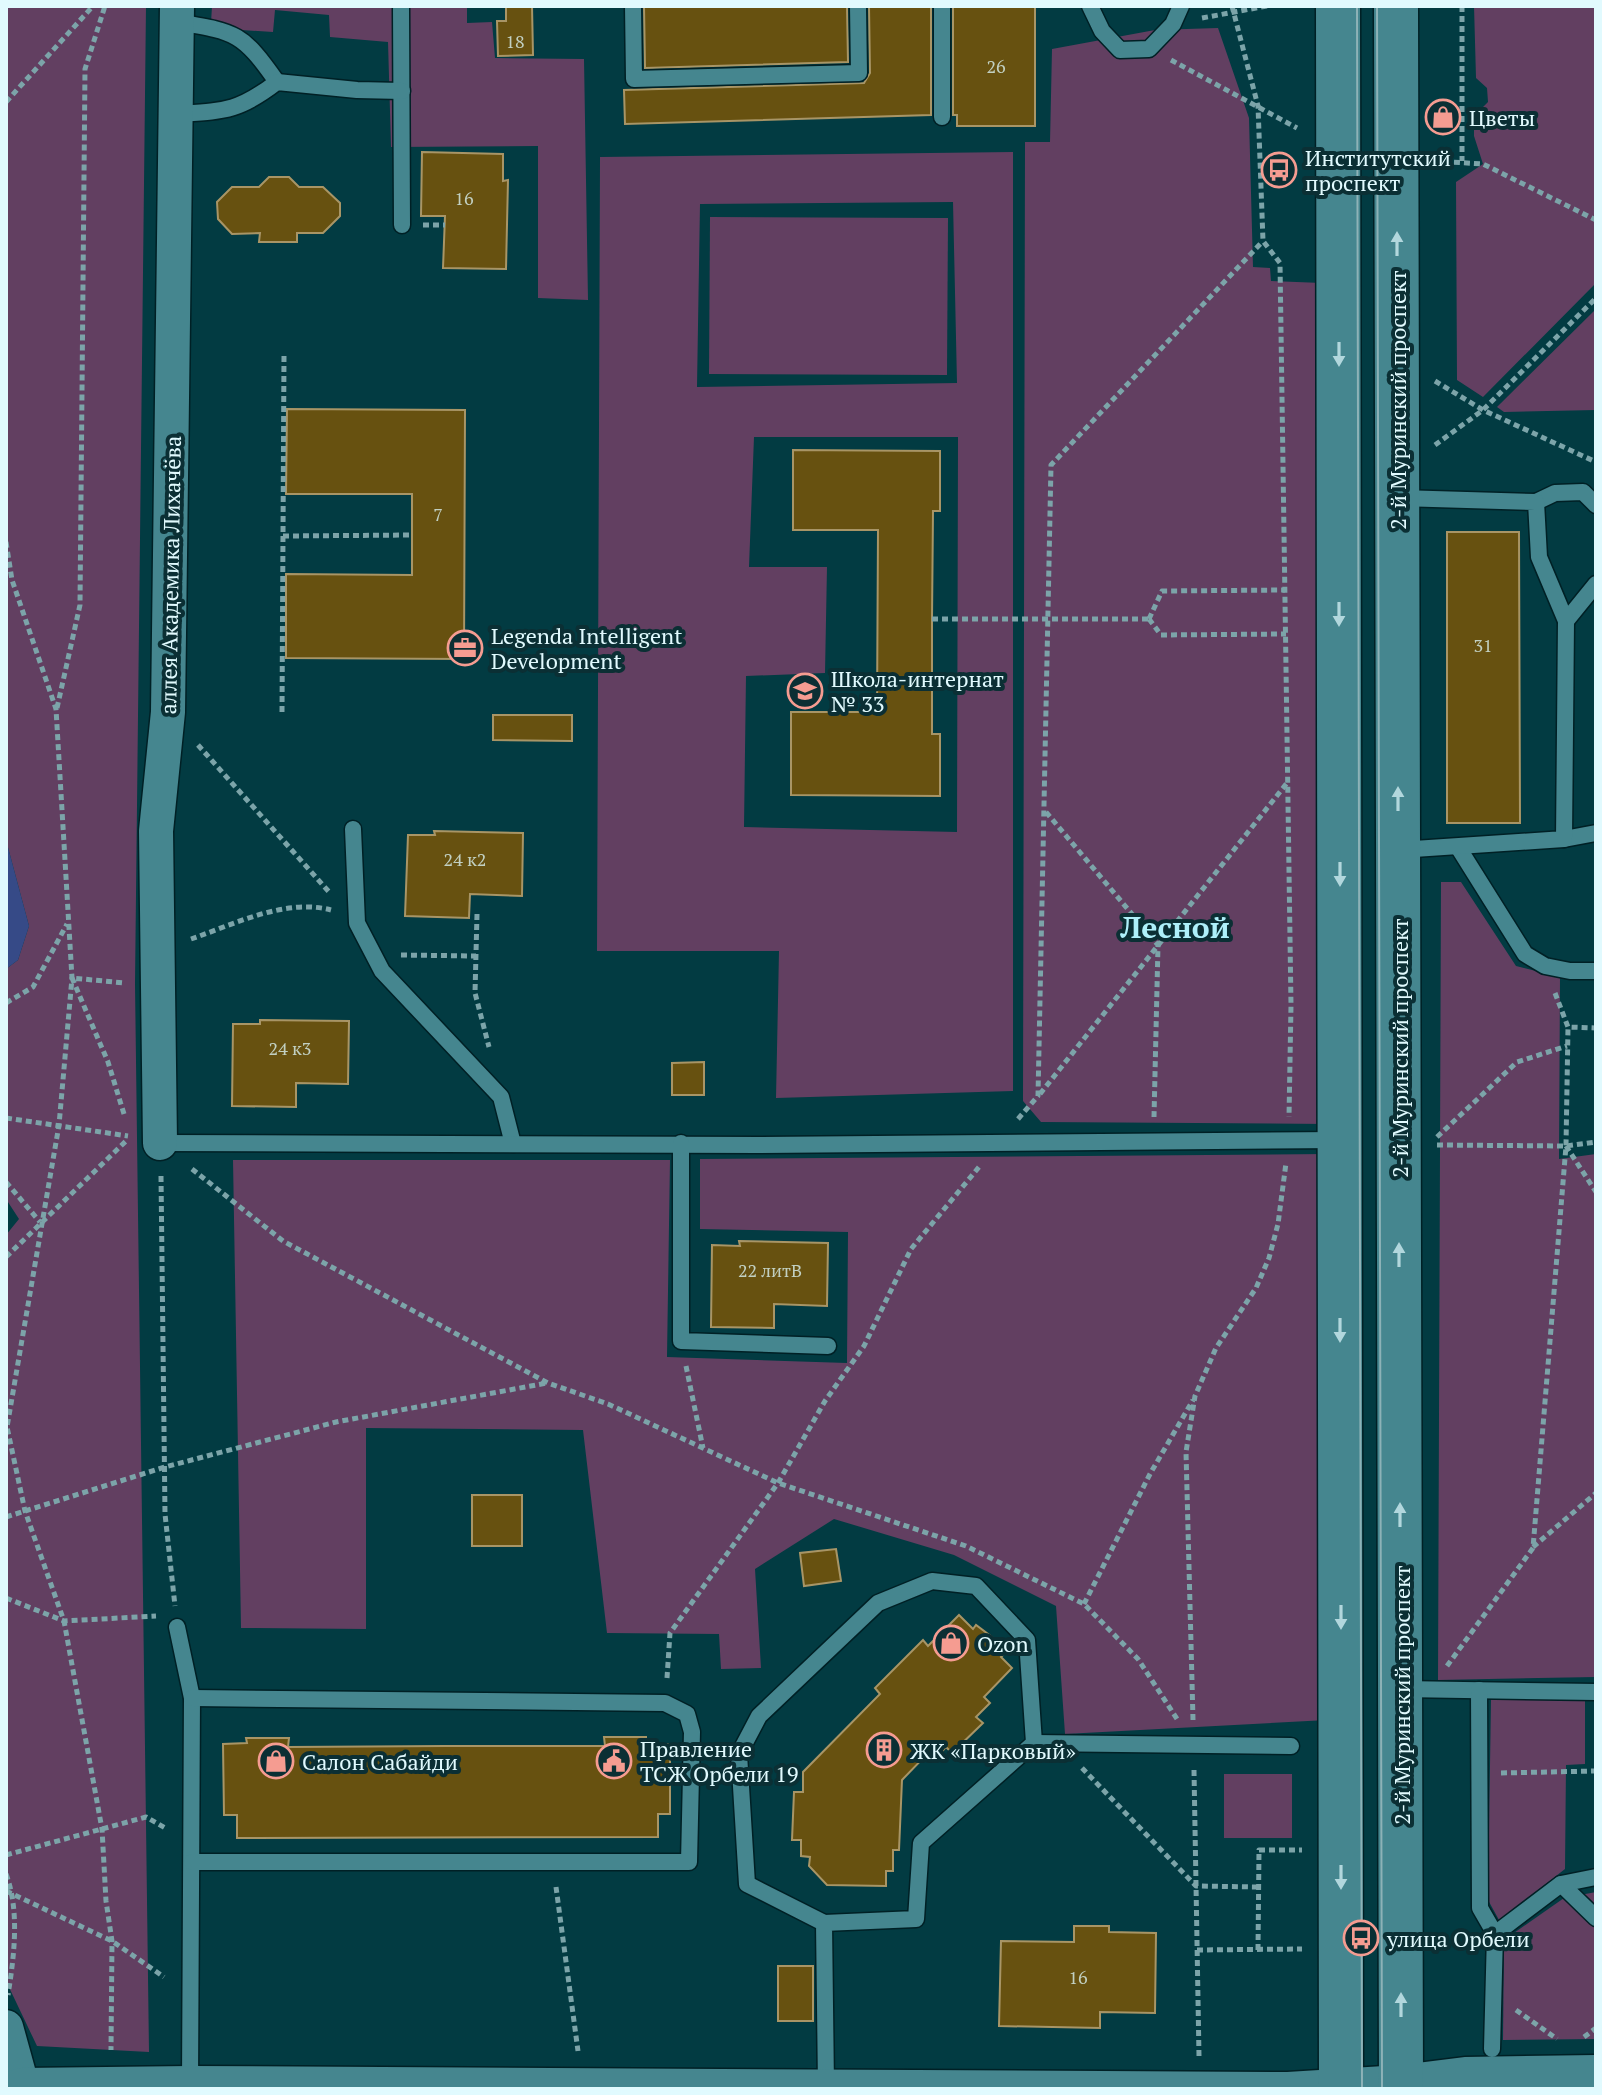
<svg xmlns="http://www.w3.org/2000/svg" width="1602" height="2095" viewBox="0 0 1602 2095" font-family="'PT Serif',serif">
<style>
.green{fill:#623f61;fill-rule:evenodd}
.water{fill:#364a87}
.building{fill:#675110;stroke:#a89566;stroke-width:2}
.lines{fill:none;stroke-linecap:round;stroke-linejoin:round}
.service-casing{stroke:#002025;stroke-width:19}
.minor-casing{stroke:#002025;stroke-width:37}
.secondary-casing{stroke:#002025;stroke-width:47}
.path{stroke:#7ca4a9;stroke-width:5;stroke-dasharray:6 4;stroke-linecap:butt}
.service{stroke:#45868f;stroke-width:16}
.minor{stroke:#45868f;stroke-width:34}
.secondary{stroke:#45868f;stroke-width:44}
.tram{stroke:#8db2b7;stroke-width:2}
.oneway{fill:#b2d7dd}
.labels{text-anchor:middle;dominant-baseline:central;stroke-width:8;stroke-linejoin:round;paint-order:stroke}
.number-label{font-size:18px;fill:#c2d0c2}
.poi-label{font-size:22px;fill:#e1fafe;stroke:#0b2f34;text-anchor:start}
.street-label{font-size:22px;fill:#e1fafe;stroke:#0b2f34}
.district-label{font-size:30px;font-weight:bold;fill:#aef0fa;stroke:#0b2f34}
</style>
<rect width="100%" height="100%" fill="#023b42"/>
<g class="green">
<polygon points="6,6 146,6 135,984 149,2052 37,2046 6,1981 6,1235 19,1219 6,1199 6,969 18,960 29,926 6,840"/>
<polygon points="212,6 467,6 467,23 492,22 495,58 584,59 588,300 538,298 538,146 391,147 388,42 330,37 329,15 275,10 273,32 241,30 211,23"/>
<polygon points="1474,6 1596,6 1596,283 1483,397 1457,380 1456,182 1483,164 1474,136 1474,116 1488,102 1487,88 1476,78"/>
<polygon points="1218,28 1249,118 1253,267 1270,268 1271,281 1322,283 1329,1124 1041,1122 1023,1101 1025,142 1050,142 1052,49 1155,30"/>
<path d="M1013,152V1091L776,1098L779,951H597L600,157ZM953,202L957,383L697,387L700,204ZM754,437H958L957,832L744,827L746,676L825,673L827,567H749Z"/>
<polygon points="710,217 948,218 947,375 709,374"/>
<polygon points="1596,309 1596,410 1504,412 1497,407"/>
<polygon points="1441,882 1461,882 1516,966 1560,977 1559,1159 1596,1154 1596,1677 1438,1680"/>
<polygon points="1328,1154 1327,1720 1065,1734 1056,1606 954,1555 834,1519 755,1569 761,1668 721,1669 719,1634 607,1633 583,1430 366,1428 366,1629 241,1628 233,1160 670,1160 667,1357 847,1363 848,1232 700,1229 700,1159"/>
<polygon points="1491,1699 1585,1699 1585,1764 1566,1765 1565,1869 1499,1920 1488,1900"/>
<rect x="1224" y="1774" width="68" height="64"/>
<polygon points="1596,1892 1596,2039 1503,2040 1504,1940 1564,1898"/>
</g>
<polygon class="water" points="6,840 29,926 18,960 6,969"/>
<g class="building">
<polygon points="506,6 532,6 533,55 498,56 497,21 506,21"/>
<polygon points="644,6 847,6 848,62 645,68"/>
<polygon points="869,6 931,6 931,115 625,124 624,90 864,83 870,73"/>
<polygon points="953,6 1035,6 1035,126 957,126 957,115 953,115"/>
<polygon points="422,152 503,154 503,181 508,180 506,269 443,268 445,216 421,216"/>
<polygon points="269,177 289,177 299,187 323,187 340,203 340,216 323,233 297,233 297,242 259,242 260,233 232,234 218,219 217,202 232,187 259,187"/>
<polygon points="287,409 465,410 464,659 286,658 286,574 412,575 412,494 286,494"/>
<polygon points="793,450 940,451 940,511 933,511 932,619 932,734 940,734 940,796 791,795 791,712 877,712 878,530 793,530"/>
<polygon points="1447,532 1519,532 1520,823 1447,823"/>
<polygon points="493,715 572,715 572,741 493,740"/>
<polygon points="434,831 523,833 522,896 470,894 469,918 405,916 408,835 435,835"/>
<polygon points="260,1020 349,1021 348,1084 296,1083 296,1107 232,1106 233,1024 260,1024"/>
<polygon points="704,1062 704,1095 672,1095 672,1063"/>
<polygon points="739,1241 828,1243 827,1306 774,1304 774,1328 711,1327 712,1245 740,1246"/>
<rect x="472" y="1495" width="50" height="51"/>
<polygon points="836,1549 841,1581 804,1586 800,1553"/>
<polygon points="959,1615 973,1629 976,1625 992,1637 1005,1653 1001,1657 1012,1668 984,1697 990,1703 976,1717 983,1723 952,1753 946,1747 935,1759 928,1753 902,1780 899,1850 893,1850 893,1871 886,1871 886,1886 827,1885 809,1866 810,1857 801,1856 801,1840 792,1840 794,1792 803,1792 803,1772 880,1694 875,1688 923,1640 928,1646"/>
<polygon points="604,1737 646,1737 646,1744 670,1744 670,1814 658,1814 658,1837 237,1838 237,1815 224,1815 223,1744 247,1743 246,1738 289,1738 288,1747 446,1746 605,1746"/>
<polygon points="1074,1926 1109,1926 1109,1932 1156,1933 1155,2013 1100,2012 1100,2028 999,2026 1001,1941 1074,1942"/>
<rect x="778" y="1966" width="35" height="55"/>
</g>
<g class="lines">
<g class="service-casing">
<g id="service">
<polyline points="401,6 402,225"/>
<polyline points="633,6 634,79 859,73 858,6"/>
<polyline points="942,6 942,117"/>
<polyline points="1090,6 1102,31 1120,50 1149,49 1173,24 1181,6"/>
<path d="M177,22C236,32 242,32 277,82"/>
<path d="M176,114C224,111 238,112 277,82L357,90L402,91"/>
<polyline points="1536,502 1555,493 1583,492 1596,505"/>
<polyline points="1566,621 1596,584"/>
<polyline points="353,829 357,923 382,971 501,1097 513,1144"/>
<polyline points="1564,839 1596,833"/>
<polyline points="1458,847 1525,954 1545,966 1570,971 1596,971"/>
<polyline points="1399,850 1564,839 1566,621 1539,557 1536,502 1399,498"/>
<polyline points="160,1143 760,1145 1339,1140"/>
<polyline points="681,1143 681,1341 828,1346"/>
<polyline points="177,1627 192,1698 190,2083"/>
<polyline points="1402,1689 1596,1692"/>
<polyline points="1479,1690 1480,1908 1495,1934"/>
<polyline points="1034,1743 1291,1746"/>
<polyline points="192,1862 689,1862 692,1732 687,1714 665,1703 192,1698"/>
<polyline points="1561,1884 1596,1918"/>
<polyline points="824,1923 916,1919 921,1843 1034,1743 1027,1640 976,1586 932,1581 878,1603 759,1716 739,1754 747,1884 824,1923 826,2087"/>
<polyline points="1492,2049 1495,1934 1561,1884 1596,1877"/>
</g>
</g>
<g class="minor-casing">
<g id="minor">
<polyline points="160,1143 156,831 168,712 177,6"/>
<polyline points="6,2027 22,2085"/>
<polyline points="10,2089 22,2085 190,2083 1288,2089 1401,2082 1465,2074 1596,2072"/>
</g>
</g>
<g class="secondary-casing">
<g id="secondary">
<polyline points="1338,6 1341,2089"/>
<polyline points="1396,6 1401,2089"/>
</g>
</g>
<g class="path">
<polyline points="1232,6 1258,106 1263,241 1280,263 1291,1005 1289,1117"/>
<polyline points="1462,6 1462,161"/>
<polyline points="1202,18 1267,6"/>
<polyline points="1171,60 1297,128"/>
<polyline points="6,102 93,6"/>
<polyline points="1434,161 1483,164 1596,220"/>
<polyline points="423,225 445,225"/>
<polyline points="1435,381 1483,410 1596,462"/>
<polyline points="1435,445 1483,410 1596,298"/>
<polyline points="283,536 412,535"/>
<polyline points="6,542 12,580 56,709 72,978 59,1125 7,1427 25,1511 64,1621 102,1829 106,1901 112,1941 111,2050"/>
<polyline points="932,619 1149,619"/>
<polyline points="1149,619 1162,591 1285,590"/>
<polyline points="1149,619 1161,635 1286,634"/>
<polyline points="57,708 80,605 85,69 105,6"/>
<polyline points="282,712 284,355"/>
<polyline points="198,745 330,893"/>
<polyline points="1046,812 1158,945 1154,1117"/>
<polyline points="477,914 475,993 489,1047"/>
<path d="M191,939C235,924 285,898 331,910"/>
<polyline points="401,955 476,956"/>
<polyline points="1555,993 1568,1027 1596,1028"/>
<polyline points="6,1003 33,987 67,924"/>
<polyline points="1040,1094 1287,783"/>
<polyline points="124,1114 108,1062 72,978 125,983"/>
<polyline points="6,1118 128,1136"/>
<polyline points="1018,1119 1038,1096 1051,465 1263,241"/>
<polyline points="1437,1137 1517,1062 1567,1046"/>
<polyline points="1437,1145 1566,1146 1596,1142"/>
<polyline points="1566,1146 1596,1192"/>
<polyline points="192,1169 283,1241 548,1383 608,1404 778,1483 966,1546 1084,1604 1138,1659 1179,1722"/>
<polyline points="161,1176 165,1514 175,1606"/>
<polyline points="6,1182 40,1222"/>
<polyline points="6,1257 126,1141"/>
<polyline points="686,1366 703,1448"/>
<polyline points="6,1517 165,1467 336,1422 547,1383"/>
<polyline points="1533,1547 1596,1493"/>
<polyline points="6,1598 64,1621 156,1616"/>
<polyline points="1084,1604 1150,1474 1193,1400"/>
<polyline points="1447,1666 1533,1548 1566,1146 1568,1027"/>
<polyline points="667,1678 670,1633 778,1483 825,1401 864,1346 911,1249 979,1167"/>
<polyline points="1193,1720 1186,1452 1195,1396 1216,1348 1256,1288 1269,1258 1278,1224 1286,1163"/>
<polyline points="1082,1768 1196,1886 1258,1887"/>
<polyline points="1194,1770 1199,2056"/>
<polyline points="1501,1773 1596,1771"/>
<polyline points="6,1855 146,1817 167,1829"/>
<path d="M6,1874C20,1911 14,1957 8,1995"/>
<polyline points="556,1887 578,2051"/>
<polyline points="6,1891 112,1941 164,1977"/>
<polyline points="1197,1950 1302,1949"/>
<polyline points="1258,1950 1259,1850 1302,1850"/>
<polyline points="1516,2010 1557,2039"/>
<polyline points="1584,2037 1596,2028"/>
</g>
<use href="#service" class="service"/>
<use href="#minor" class="minor"/>
<use href="#secondary" class="secondary"/>
<g class="tram">
<polyline points="1357,6 1362,2089"/>
<polyline points="1377,6 1382,2089"/>
</g>
</g>
<defs><path id="oneway-solid" d="M-6-.8H1V-3.2L6.5 0L1 3.2V.8H-6Z" transform="scale(2)"/></defs>
<g class="oneway">
<use href="#oneway-solid" transform="translate(1397 244) rotate(-90)"/>
<use href="#oneway-solid" transform="translate(1339 354) rotate(90)"/>
<use href="#oneway-solid" transform="translate(1339 614) rotate(90)"/>
<use href="#oneway-solid" transform="translate(1398 799) rotate(-90)"/>
<use href="#oneway-solid" transform="translate(1340 874) rotate(90)"/>
<use href="#oneway-solid" transform="translate(1399 1255) rotate(-90)"/>
<use href="#oneway-solid" transform="translate(1340 1330) rotate(90)"/>
<use href="#oneway-solid" transform="translate(1400 1515) rotate(-90)"/>
<use href="#oneway-solid" transform="translate(1341 1617) rotate(90)"/>
<use href="#oneway-solid" transform="translate(1341 1877) rotate(90)"/>
<use href="#oneway-solid" transform="translate(1401 2005) rotate(-90)"/>
</g>
<defs>
<g id="shop-ring" transform="scale(1.8)"><circle r="9.5" fill="#0b2f34" stroke="#f59c91" stroke-width="1.5"/><path d="M-5-2.5h2.3a2.7 3.5 0 0 1 5.4 0H5L5.5 6h-11ZM-1.5-2.5h3a1.5 2.3 0 0 0-3 0Z" fill="#f59c91"/></g>
<g id="bus-ring" transform="scale(1.8)"><circle r="9.5" fill="#0b2f34" stroke="#f59c91" stroke-width="1.5"/><path d="M-5-6H5V4H4V6H2V4H-2V6H-4V4H-5ZM-3.5-4V0h7V-4ZM-3.5 1.2v1.5H-2V1.2ZM2 1.2v1.5H3.5V1.2Z" fill="#f59c91"/></g>
<g id="office-ring" transform="scale(1.8)"><circle r="9.5" fill="#0b2f34" stroke="#f59c91" stroke-width="1.5"/><path d="M-6-3h4V-5.5h4V-3h4V5H-6ZM-1-4.5V-3h2v-1.5ZM-6 0V1H6V0Z" fill="#f59c91"/></g>
<g id="school-ring" transform="scale(1.8)"><circle r="9.5" fill="#0b2f34" stroke="#f59c91" stroke-width="1.5"/><path d="M0-5L7-2L0 1L-7-2ZM-4 1L0 2.5L4 1V4Q0 6-4 4Z" fill="#f59c91"/></g>
<g id="building-ring" transform="scale(1.8)"><circle r="9.5" fill="#0b2f34" stroke="#f59c91" stroke-width="1.5"/><path d="M-4-6H4V6H1V3H-1V6H-4ZM-2.5-4.3h1.7v1.8h-1.7ZM.8-4.3h1.7v1.8H.8ZM-2.5-1h1.7V.8h-1.7ZM.8-1h1.7V.8H.8Z" fill="#f59c91"/></g>
<g id="civic-ring" transform="scale(1.8)"><circle r="9.5" fill="#0b2f34" stroke="#f59c91" stroke-width="1.5"/><path d="M-.6-6.5H3V-4.5H.6V-3L4-1V1h2V6H-6V1h2V-1L-.6-3ZM-1.2 2.5V6h2.4V2.5Z" fill="#f59c91"/></g>
</defs>
<g fill-rule="evenodd">
<use href="#shop-ring" x="1443" y="117"/>
<use href="#bus-ring" x="1279" y="170"/>
<use href="#office-ring" x="465" y="648"/>
<use href="#school-ring" x="805" y="691"/>
<use href="#shop-ring" x="951" y="1643"/>
<use href="#building-ring" x="884" y="1750"/>
<use href="#shop-ring" x="276" y="1761"/>
<use href="#civic-ring" x="614" y="1761"/>
<use href="#bus-ring" x="1361" y="1938"/>
</g>
<g class="labels">
<g class="number-label">
<text x="515" y="41">18</text>
<text x="996" y="66">26</text>
<text x="464" y="198">16</text>
<text x="438" y="514">7</text>
<text x="1483" y="645">31</text>
<text x="465" y="859">24 к2</text>
<text x="290" y="1048">24 к3</text>
<text x="770" y="1270">22 литВ</text>
<text x="1078" y="1977">16</text>
</g>
<g class="poi-label">
<text x="1469" y="117">Цветы</text>
<text x="1305" y="157">Институтский<tspan x="1305" dy="25">проспект</tspan></text>
<text x="491" y="635">Legenda Intelligent<tspan x="491" dy="25">Development</tspan></text>
<text x="831" y="678">Школа-интернат<tspan x="831" dy="25">№ 33</tspan></text>
<text x="977" y="1643">Ozon</text>
<text x="640" y="1748">Правление<tspan x="640" dy="25">ТСЖ Орбели 19</tspan></text>
<text x="910" y="1750">ЖК «Парковый»</text>
<text x="302" y="1761">Салон Сабайди</text>
<text x="1387" y="1938">улица Орбели</text>
</g>
<g class="street-label">
<text transform="translate(1397 400) rotate(-90)">2-й Муринский проспект</text>
<text transform="translate(170 575) rotate(-89)">аллея Академика Лихачёва</text>
<text transform="translate(1399 1048) rotate(-90)">2-й Муринский проспект</text>
<text transform="translate(1401 1695) rotate(-90)">2-й Муринский проспект</text>
</g>
<g class="district-label">
<text x="1175" y="927">Лесной</text>
</g>
</g>
<rect width="1602" height="2095" fill="none" stroke="#e1fafe" stroke-width="16"/>
</svg>
